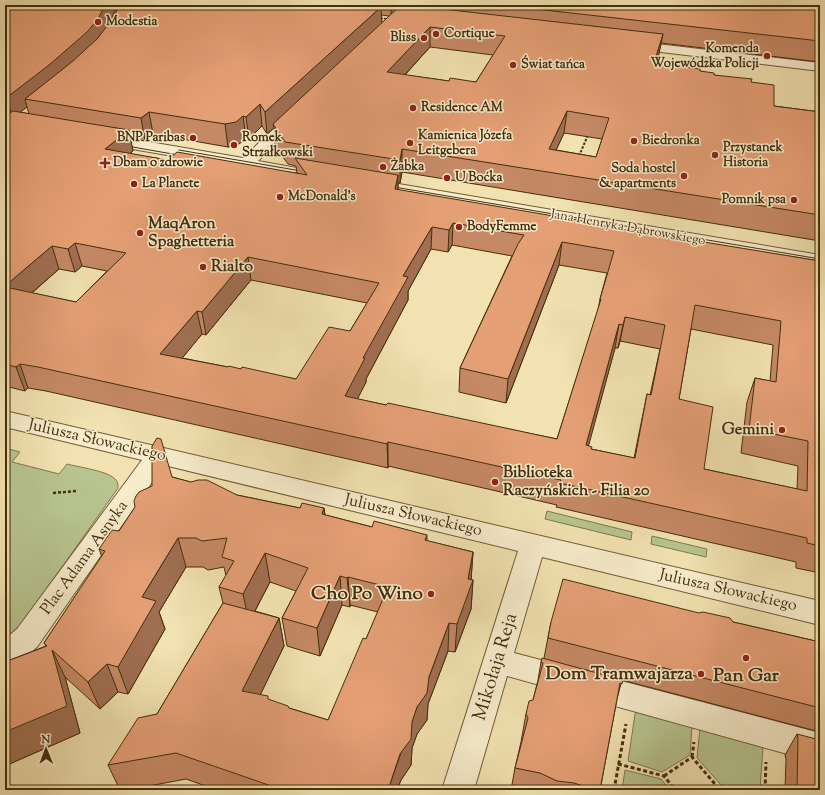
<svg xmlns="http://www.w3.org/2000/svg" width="825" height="795" viewBox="0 0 825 795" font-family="'Sorts Mill Goudy',serif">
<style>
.green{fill:#b7c48f;stroke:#7e794e}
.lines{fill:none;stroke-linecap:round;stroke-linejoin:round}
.minor-casing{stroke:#705b36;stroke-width:2}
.path-far3{stroke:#442e0d;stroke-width:1.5;stroke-dasharray:2 1;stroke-linecap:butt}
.path-far2{stroke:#442e0d;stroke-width:2;stroke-dasharray:2.5 1.5;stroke-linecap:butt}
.path-far1{stroke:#442e0d;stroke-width:2.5;stroke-dasharray:3 2;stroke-linecap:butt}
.path{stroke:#442e0d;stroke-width:3;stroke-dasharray:4 2.5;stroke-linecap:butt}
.minor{fill:#f7eccc;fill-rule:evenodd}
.tram{stroke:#442e0d;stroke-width:1}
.wall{fill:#c58965;stroke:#442e0d;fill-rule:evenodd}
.shaded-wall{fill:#a06f52;stroke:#442e0d}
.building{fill:#e59f75;stroke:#442e0d;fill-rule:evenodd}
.poi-dot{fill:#8f2418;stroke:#f7eccc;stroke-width:1.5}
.labels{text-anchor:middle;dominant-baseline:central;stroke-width:3;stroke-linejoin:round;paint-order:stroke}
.far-poi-label{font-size:13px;font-weight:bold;fill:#442e0d;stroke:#f7eccc;text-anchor:start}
.far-street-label{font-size:13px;fill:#442e0d;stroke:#f7eccc}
.poi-label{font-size:16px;font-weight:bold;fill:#442e0d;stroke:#f7eccc;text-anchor:start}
.street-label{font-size:16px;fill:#442e0d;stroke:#f7eccc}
.near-poi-label{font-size:19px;font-weight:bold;fill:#442e0d;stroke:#f7eccc;text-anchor:end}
.near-street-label{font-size:19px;fill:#442e0d;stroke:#f7eccc}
</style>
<rect width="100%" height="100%" fill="#f2e2b1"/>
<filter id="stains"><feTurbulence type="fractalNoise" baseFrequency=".005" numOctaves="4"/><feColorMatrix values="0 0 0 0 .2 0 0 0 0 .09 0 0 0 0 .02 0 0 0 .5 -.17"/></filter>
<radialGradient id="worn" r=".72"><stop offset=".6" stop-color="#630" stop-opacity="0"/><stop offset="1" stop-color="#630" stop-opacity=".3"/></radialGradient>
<g class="green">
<path d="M5,448L20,452L12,462L59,474L67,464C78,467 108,471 115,479C118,481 118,484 118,488L18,629L5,641Z"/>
<polygon points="547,511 632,532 631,540 545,519"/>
<polygon points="652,536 707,549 706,557 651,544"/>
<polygon points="636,708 692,726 690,755 662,772 628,761"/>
<polygon points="700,728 758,742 763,748 760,790 736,790 722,786 697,758"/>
<polygon points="625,770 661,779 670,790 622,790"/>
</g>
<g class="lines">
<g class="minor-casing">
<g id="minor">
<polygon points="631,41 820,63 820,71 627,48 625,45 627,42"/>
<polygon points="295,112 300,113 302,116 300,119 258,161 331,174 333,177 331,180 325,182 103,144 98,142 95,139 98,136 103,134 243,158 290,113"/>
<polygon points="369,179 820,255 820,267 363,187 361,184 363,181"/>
<polygon points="5,411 820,601 820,625 542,557 514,653 820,733 820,763 507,676 474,790 442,790 518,551 164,465 37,647 22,660 5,667 5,639 17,629 142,460 5,427"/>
</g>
</g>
<polyline class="path-far3" points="378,18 388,19"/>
<polyline class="path-far2" points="579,156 588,135"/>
<polyline class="path-far1" points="53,493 76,491"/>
<g class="path">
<polyline points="692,757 694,742"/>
<polyline points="618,764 664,776 675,790"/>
<polyline points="664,776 692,757 720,790"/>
<polyline points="614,790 626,724"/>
<polyline points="765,790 766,762"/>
</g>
<use href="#minor" class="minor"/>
<g class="tram">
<polyline points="121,145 184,156"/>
<polyline points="179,150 307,172"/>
<polyline points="388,186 820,259"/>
</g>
</g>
<g class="wall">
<path d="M5,5L117,7L109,23L112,19L120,5H820V62L661,43L656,64L700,71L714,75L751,82L774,106L820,112V241L402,172L400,183H398V190L631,231L820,261V573L796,568V562L556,507L557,505L388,466V468L46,391L28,388L25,391L5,386ZM381,15L389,16L382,23ZM430,47L493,55L476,82L449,81L405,75ZM27,107L29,114L20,112ZM262,126L267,134L274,128L275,146L288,164L296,166L297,173L168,160L130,154L133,151L130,138L145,141L153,134L228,147L239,144L246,138L249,139ZM564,133L602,139L596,157L556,150ZM452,245L512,256L460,368L459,392L506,403L559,265L607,273L600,299L598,310L557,439L386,405L357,399L366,382V379L408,300V291L431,249L448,252ZM82,266L107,271L76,302L32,293L59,269L75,272ZM251,280L367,303L350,331L296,379L228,367L182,358L202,334L206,335ZM691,329L773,345L770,381L755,378L747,402L741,453L798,466L797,489L704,469L679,399ZM620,341L660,349L650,395L647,394L634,458L591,449L588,446L615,348H618Z"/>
<path d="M172,477L237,495L300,508H324L325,515L372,527L427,535V541L473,552L471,580H473L471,609L455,652L448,651L428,704L427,720L417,734L412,748L411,765L401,780L397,790H217L186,779L128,790H120L108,765L157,714L223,603L219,587L226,576L224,567L208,570L203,567H186L159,612L165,629L128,694L118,692L100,709L65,677L80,733L5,766V662L46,646L44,643L102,557L99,549L119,531ZM270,582L296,591L282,618L287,646L320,656L342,605L350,607V605L378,612L366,639L328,720L289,708L268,700L260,695L284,646L279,618L255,611Z"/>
<polygon points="551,622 733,622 820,642 820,732 622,680 617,699 600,790 511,790 515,768 521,742 526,714 533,700 538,680 541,662 544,658"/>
<polygon points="797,734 820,790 785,790 786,759 785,755"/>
</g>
<g class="shaded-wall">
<polygon points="105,5 117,5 117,7 102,37 91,51 25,99 27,107 13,118 6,98"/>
<polygon points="391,5 403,5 391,16"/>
<polygon points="381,7 382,26 273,124 274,128 267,134 265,112"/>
<polygon points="430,27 430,47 388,93 387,72"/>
<polygon points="663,34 659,54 651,84 654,63"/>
<polygon points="260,104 262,126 249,139 246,117"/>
<polygon points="567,111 564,133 546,172 549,149"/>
<polygon points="149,112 153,134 145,141 141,118"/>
<polygon points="243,116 246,138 239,144 228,147 225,124"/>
<polygon points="129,130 133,151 110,170 105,149"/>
<polygon points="402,149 402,172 400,183 400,160"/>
<polygon points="398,175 398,196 395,189"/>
<polygon points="453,223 452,245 448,252 449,230"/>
<polygon points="432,227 431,249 408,291 408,300 366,379 366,382 347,420 345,396 363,358 403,276"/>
<polygon points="562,242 559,265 506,403 508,379"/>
<polygon points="75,243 82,266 75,272 68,249"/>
<polygon points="52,246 59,269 12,310 5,289 5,286"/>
<polygon points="248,257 251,280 206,335 202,312"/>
<polygon points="197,311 202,334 166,378 160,354"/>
<polygon points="625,317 620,341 618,348 623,325"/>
<polygon points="619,324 615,348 582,470 586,445"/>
<polygon points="20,364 28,388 25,391 16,367"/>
<polygon points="388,442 388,468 387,444"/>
<polygon points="324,508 327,537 322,514"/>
<polygon points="178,538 186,567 159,612 165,629 128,694 118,667 142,597"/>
<polygon points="473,552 471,581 473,580 471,609 455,652 457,624 468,579"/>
<polygon points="265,553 270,582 249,622 243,594"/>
<polygon points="340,576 342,605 320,656 317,628"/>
<polygon points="348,577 350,605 350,607 347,578"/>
<polygon points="279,618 284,646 249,718 242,691"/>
<polygon points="449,623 448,651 428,704 427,720 417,734 412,748 411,765 401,780 397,790 388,790 417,707 429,677"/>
<polygon points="52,650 65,677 80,733 5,766 5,732"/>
<polygon points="107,664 118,692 100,709 88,682"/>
</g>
<g class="building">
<polygon points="5,5 105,5 98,19 87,32 49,65 6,98 5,98"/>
<polygon points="120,5 363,5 381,7 265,112 260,104 246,117 243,116 236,122 225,124 149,112 141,118 25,99 73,61 98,38 112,19"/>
<path d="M401,5H407L663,34L654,63L700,69V71L714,73V75L752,79L751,82L774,85V106L820,112V215L402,149L400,160L285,142L273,124ZM430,27L505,36L476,82L450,78L449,81L387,72ZM567,111L609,118L596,157L549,149Z"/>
<polygon points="500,5 820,5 820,41"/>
<path d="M13,111L129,130L105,149L168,160L177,152L307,175L295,158L398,175L395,189L589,222V223L631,231V230L820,261V546L807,543V538L560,483L561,480L388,442L387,444L38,367L20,364L16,367L5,364V287L76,302L126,253L75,243L68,249L52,246L5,286V115H7ZM453,223L524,235L518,244L460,368L508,379L562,242L614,251L600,299H601L557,439L388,403L386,405L345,396L365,358H363L408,277L403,276L432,227L449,230ZM248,257L379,283L350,331L329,327L296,379L242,367L241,369L229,366L228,367L160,354L197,311L202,312ZM695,305L781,321L776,382L755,378L749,429L808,441L807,491L704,469L713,407L679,399ZM625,317L665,325L651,395L647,394L635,458L591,449L592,447L586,445L619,324L623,325Z"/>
<polygon points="157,438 161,439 172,477 191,482 198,480 207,480 237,495 300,508 302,503 324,508 322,514 372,527 374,521 427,535 425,540 473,552 468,579 473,580 457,624 449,623 429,677 427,693 417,707 412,722 411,739 400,754 388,790 283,790 176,753 108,765 138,718 157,714 223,603 279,618 242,691 268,696 268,699 288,706 289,708 328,720 363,638 366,639 388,587 348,577 347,578 340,576 317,628 282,618 308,568 265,553 243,594 219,587 234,561 222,557 227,538 202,541 196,538 178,538 142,597 156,601 118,667 107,664 88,682 52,650 67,706 5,732 5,662 47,646 44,643 105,551 99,549 112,530 119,531 135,507 134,501 136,496 139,492 152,486 152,446"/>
<polygon points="563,579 699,613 703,612 730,618 733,622 742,624 820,642 820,708 548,638 551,622"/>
<polygon points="542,658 623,680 622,684 620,683 600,790 595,790 574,783 557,781 540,773 515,768 528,718 526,714 529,701 533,700 543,663 541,662"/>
<polygon points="797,734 820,740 820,790 797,790 798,738"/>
</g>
<g class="poi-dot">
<circle cx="98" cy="22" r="4"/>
<circle cx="436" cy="34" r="4"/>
<circle cx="424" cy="38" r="4"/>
<circle cx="767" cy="56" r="4"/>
<circle cx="513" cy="65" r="4"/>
<circle cx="413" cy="108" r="4"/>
<circle cx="193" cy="138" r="4"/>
<circle cx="634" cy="141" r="4"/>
<circle cx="410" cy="143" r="4"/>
<circle cx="234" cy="145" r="4"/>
<circle cx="715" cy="155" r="4"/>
<path d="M103 157h4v4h4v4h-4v4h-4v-4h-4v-4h4z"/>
<circle cx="383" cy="167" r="4"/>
<circle cx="684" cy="176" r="4"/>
<circle cx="447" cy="178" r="4"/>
<circle cx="134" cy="184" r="4"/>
<circle cx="280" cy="197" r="4"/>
<circle cx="794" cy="200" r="4"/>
<circle cx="459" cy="227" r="4"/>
<circle cx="140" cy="233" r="4"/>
<circle cx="203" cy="267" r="4"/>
<circle cx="782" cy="430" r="4"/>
<circle cx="495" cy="482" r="4"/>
<circle cx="431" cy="594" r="4"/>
<circle cx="746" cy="658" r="4"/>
<circle cx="701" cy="674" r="4"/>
</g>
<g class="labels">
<g class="far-poi-label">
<text x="106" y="22">Modestia</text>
<text x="444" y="34">Cortique</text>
<text x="416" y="38" text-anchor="end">Bliss</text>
<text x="759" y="49" text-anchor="end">Komenda<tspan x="759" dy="15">Wojewódzka Policji</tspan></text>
<text x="521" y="65">Świat tańca</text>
<text x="421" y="108">Residence AM</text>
<text x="418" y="136">Kamienica Józefa<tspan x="418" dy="15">Leitgebera</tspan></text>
<text x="185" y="138" text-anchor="end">BNP Paribas</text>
<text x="242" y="138">Romek<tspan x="242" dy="15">Strzałkowski</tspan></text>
<text x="642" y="141">Biedronka</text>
<text x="723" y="148">Przystanek<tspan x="723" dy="15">Historia</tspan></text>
<text x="113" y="163">Dbam o zdrowie</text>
<text x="391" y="167">Żabka</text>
<text x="676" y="169" text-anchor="end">Soda hostel<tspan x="676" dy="15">&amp; apartments</tspan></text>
<text x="455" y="178">U Boćka</text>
<text x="142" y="184">La Planete</text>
<text x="288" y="197">McDonald's</text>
<text x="786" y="200" text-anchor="end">Pomnik psa</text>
<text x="467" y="227">BodyFemme</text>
</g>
<g class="far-street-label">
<text transform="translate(628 228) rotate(10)">Jana Henryka Dąbrowskiego</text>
</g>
<g class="poi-label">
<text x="148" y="224">MaqAron<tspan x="148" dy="18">Spaghetteria</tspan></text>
<text x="211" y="267">Rialto</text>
<text x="774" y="430" text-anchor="end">Gemini</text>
<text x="503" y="473">Biblioteka<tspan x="503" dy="18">Raczyńskich - Filia 20</tspan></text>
</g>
<g class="street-label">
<text transform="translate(97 441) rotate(13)">Juliusza Słowackiego</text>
<text transform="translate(413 516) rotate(13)">Juliusza Słowackiego</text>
<text transform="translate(85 558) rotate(-54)">Plac Adama Asnyka</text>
<text transform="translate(728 591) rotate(13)">Juliusza Słowackiego</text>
</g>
<g class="near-poi-label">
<text x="423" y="594">Cho Po Wino</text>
<text x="693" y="674">Dom Tramwajarza</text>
<text x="746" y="676" text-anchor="middle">Pan Gar</text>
</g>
<g class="near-street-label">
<text transform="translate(496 667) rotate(-73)">Mikołaja Reja</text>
</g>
</g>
<rect width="825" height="795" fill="none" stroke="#f2e2b1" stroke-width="20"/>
<rect x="6" y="6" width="813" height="783" fill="none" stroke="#442e0d" stroke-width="2"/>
<rect x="10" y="10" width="805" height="775" fill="none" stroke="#442e0d"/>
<g transform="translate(46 749) rotate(359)" stroke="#f7eccc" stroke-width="3" paint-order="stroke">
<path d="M0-3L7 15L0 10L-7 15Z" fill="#442e0d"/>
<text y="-6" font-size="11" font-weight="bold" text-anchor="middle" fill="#442e0d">N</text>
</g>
<rect width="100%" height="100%" filter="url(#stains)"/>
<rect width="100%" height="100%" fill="url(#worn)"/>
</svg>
